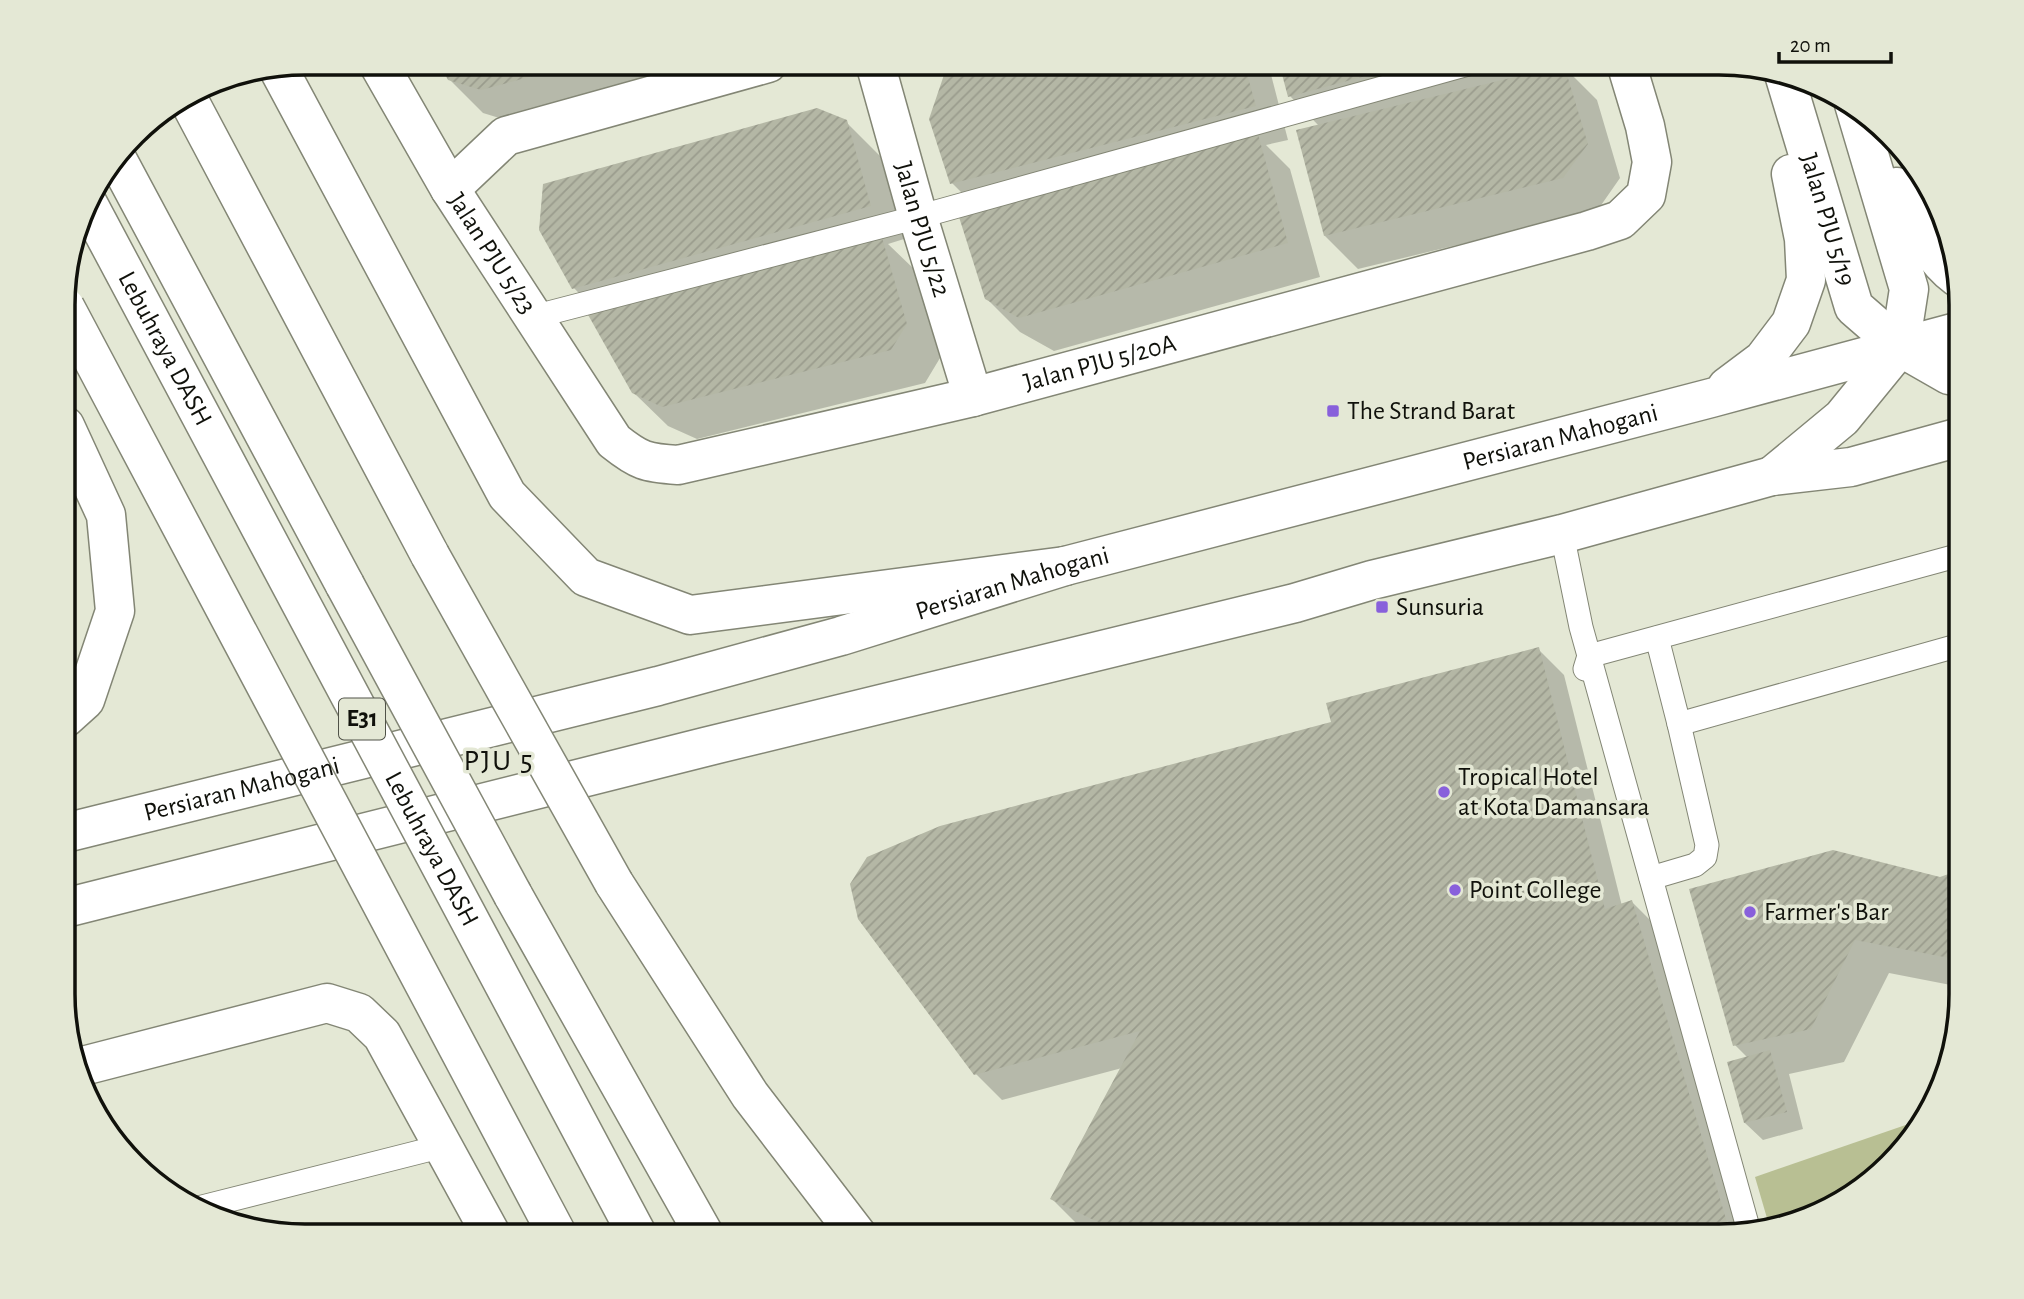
<svg xmlns="http://www.w3.org/2000/svg" width="2024" height="1299" viewBox="0 0 2024 1299" font-family="'Alegreya Sans',sans-serif">
<style>
.green{fill:#b8bf93}
.shadow{fill:#0003}
.building{fill:url(#building-hatch)}
.lines{fill:none;stroke-linecap:round;stroke-linejoin:round}
.lane-casing{stroke:#838675;stroke-width:25}
.street-casing{stroke:#838675;stroke-width:41}
.secondary-casing{stroke:#838675;stroke-width:41}
.highway-casing{stroke:#838675;stroke-width:41}
.lane{stroke:#fff;stroke-width:23}
.street{stroke:#fff;stroke-width:38}
.secondary{stroke:#fff;stroke-width:38}
.highway{stroke:#fff;stroke-width:38}
.highway-bridge-casing{stroke:#838675;stroke-width:41;stroke-linecap:butt}
.highway-bridge{stroke:#fff;stroke-width:38}
.poi-dot{fill:#8860db;stroke:#e4e8d5;stroke-width:2.5}
.labels{text-anchor:middle;dominant-baseline:central;stroke-width:7;stroke-linejoin:round;paint-order:stroke}
.shield{fill:#e4e8d5;stroke:#505248;stroke-width:2}
.shield-label{font-size:24px;font-weight:bold;fill:#10110b}
.street-label{font-size:26px;fill:#10110b;stroke:#e4e8d5}
.poi-label{font-size:26px;fill:#10110b;stroke:#e4e8d5;text-anchor:start}
.quarter-label{font-size:30px;letter-spacing:2px;fill:#10110b;stroke:#e4e8d5}
.rim{fill:none;stroke:#10110b;stroke-width:3.5}
</style>
<defs>
<pattern id="building-hatch" width="6" height="6" patternUnits="userSpaceOnUse" patternTransform="scale(1.75)"><rect width="6" height="6" fill="#b4b7a5"/><path d="M-1 1l2-2M0 6l6-6M5 7l2-2" fill="none" stroke="#9a9c8d"/></pattern>
</defs>
<rect width="100%" height="100%" fill="#e4e8d5"/>
<polygon class="green" points="1923,1119 1920,1128 1840,1204 1769,1225 1755,1177"/>
<g class="shadow">
<polygon points="441,63 733,63 516,123 483,113 449,79"/>
<polygon points="965,63 1268,63 1288,140 1266,145 1290,169 1320,277 1054,351 1020,332 986,298 982,213 952,183"/>
<polygon points="1281,63 1566,63 1561,64 1597,100 1620,178 1597,211 1358,269 1325,236 1319,126 1290,96"/>
<polygon points="846,122 880,156 904,239 888,244 914,269 940,358 925,383 697,439 668,426 633,392 597,312 574,288"/>
<polygon points="1538,649 1564,675 1622,906 1632,902 1658,928 1747,1232 1734,1236 1101,1236 1078,1225 1052,1199 1122,1068 1002,1100 976,1074 1333,723"/>
<polygon points="1960,872 1961,987 1889,973 1844,1062 1789,1074 1803,1129 1763,1140 1745,1123 1748,1058 1735,1045 1692,890 1941,879"/>
</g>
<g class="building">
<polygon points="439,63 577,63 577,64 481,90 448,80"/>
<polygon points="958,63 1244,63 1256,106 950,184 929,119 947,66"/>
<polygon points="1279,63 1410,63 1410,64 1288,97"/>
<polygon points="1564,65 1588,144 1563,178 1324,236 1296,130"/>
<polygon points="817,108 847,120 871,206 572,289 539,230 543,184"/>
<polygon points="1258,134 1288,243 1019,318 985,299 959,217"/>
<polygon points="881,234 907,324 891,350 662,407 632,393 587,313"/>
<polygon points="1539,647 1605,909 1632,900 1731,1236 1127,1236 1050,1199 1140,1031 974,1075 858,919 850,884 867,857 940,826 1331,722 1326,703"/>
<polygon points="1833,850 1940,877 1960,870 1960,960 1855,940 1811,1029 1733,1046 1689,889"/>
<polygon points="1770,1050 1787,1112 1744,1123 1727,1062"/>
</g>
<g class="lines">
<g class="lane-casing">
<g id="lane">
<polyline points="533,317 918,217 1472,63"/>
<polyline points="1562,534 1581,627 1749,1231"/>
<polyline points="1585,669 1589,656 1960,555"/>
<polyline points="1679,724 1960,645"/>
<polyline points="1651,878 1695,865 1705,857 1707,845 1679,724 1657,638"/>
<polyline points="198,1208 443,1146"/>
</g>
</g>
<g class="street-casing">
<g id="street">
<path id="s1" d="M378,63L450,189L614,441C639,461 646,463 678,465L973,397L1587,231L1620,220L1646,195L1652,162L1645,126L1626,63"/>
<path id="s2" d="M875,63L918,217L973,397"/>
<polyline points="450,189 506,136 768,63"/>
<polyline points="79,1067 327,1003 359,1013 382,1035 492,1236"/>
</g>
</g>
<g class="secondary-casing">
<g id="secondary">
<path id="s3" d="M1784,74L1854,307L1900,347L1949,375L1960,376"/>
<path d="M1897,187C1912,217 1929,257 1957,277"/>
<polyline points="1727,387 1763,360 1791,323 1806,280 1804,239 1791,174"/>
<polyline points="1772,476 1842,418 1900,347 1909,289 1854,104"/>
<path id="s4" d="M65,833L658,686L841,636L1065,566L1711,398L1960,331"/>
<polyline points="65,908 705,747 1295,603 1372,580 1562,534 1772,476 1851,467 1960,437"/>
</g>
</g>
<g class="highway-casing">
<g id="highway">
<polyline points="278,68 507,495 586,577 690,615 1065,566"/>
<polyline points="187,97 430,555"/>
<polyline points="117,159 345,585"/>
<polyline points="65,426 106,515 115,611 85,700 65,718"/>
<polyline points="614,883 750,1095 858,1236"/>
<polyline points="513,895 705,1236"/>
</g>
</g>
<use href="#lane" class="lane"/>
<use href="#street" class="street"/>
<use href="#secondary" class="secondary"/>
<use href="#highway" class="highway"/>
<g class="highway-bridge-casing">
<g id="highway-bridge">
<path id="s5" d="M87,202L638,1236"/>
<polyline points="65,307 558,1236"/>
<polyline points="430,555 614,883"/>
<polyline points="345,585 513,895"/>
</g>
</g>
<use href="#highway-bridge" class="highway-bridge"/>
</g>
<g class="poi-dot">
<rect x="1326" y="404" width="14" height="14" rx="3.5"/>
<rect x="1375" y="600" width="14" height="14" rx="3.5"/>
<circle cx="1444" cy="792" r="7"/>
<circle cx="1455" cy="890" r="7"/>
<circle cx="1750" cy="912" r="7"/>
</g>
<g class="labels">
<rect class="shield" x="339" y="698.5" width="46" height="41" rx="5"/>
<g class="shield-label">
<text x="362" y="719">E31</text>
</g>
<g class="street-label">
<text stroke="none"><textPath href="#s3" startOffset="152">Jalan PJU 5/19</textPath></text>
<text stroke="none"><textPath href="#s2" startOffset="173">Jalan PJU 5/22</textPath></text>
<text stroke="none"><textPath href="#s1" startOffset="222">Jalan PJU 5/23</textPath></text>
<text stroke="none"><textPath href="#s5" startOffset="166">Lebuhraya DASH</textPath></text>
<text stroke="none"><textPath href="#s1" startOffset="950">Jalan PJU 5/20A</textPath></text>
<text stroke="none"><textPath href="#s4" startOffset="1547">Persiaran Mahogani</textPath></text>
<text stroke="none"><textPath href="#s4" startOffset="980">Persiaran Mahogani</textPath></text>
<text stroke="none"><textPath href="#s4" startOffset="182">Persiaran Mahogani</textPath></text>
<text stroke="none"><textPath href="#s5" startOffset="733">Lebuhraya DASH</textPath></text>
</g>
<g class="poi-label">
<text x="1347" y="411">The Strand Barat</text>
<text x="1396" y="607">Sunsuria</text>
<text x="1458" y="777">Tropical Hotel<tspan x="1458" dy="30">at Kota Damansara</tspan></text>
<text x="1469" y="890">Point College</text>
<text x="1764" y="912">Farmer's Bar</text>
</g>
<g class="quarter-label">
<text x="499" y="761">PJU 5</text>
</g>
</g>
<path d="M0 0H2024V1299H0ZM305 75H1719A230 230 0 0 1 1949 305V994A230 230 0 0 1 1719 1224H305A230 230 0 0 1 75 994V305A230 230 0 0 1 305 75Z" fill="#e4e8d5" fill-rule="evenodd"/>
<path class="rim" d="M305 75H1719A230 230 0 0 1 1949 305V994A230 230 0 0 1 1719 1224H305A230 230 0 0 1 75 994V305A230 230 0 0 1 305 75Z"/>
<path d="M1779 52v10h112v-10" fill="none" stroke="#10110b" stroke-width="3.5"/>
<text x="1790" y="52" font-size="21" fill="#10110b" stroke="#e4e8d5" stroke-width="5" paint-order="stroke">20 m</text>
</svg>
